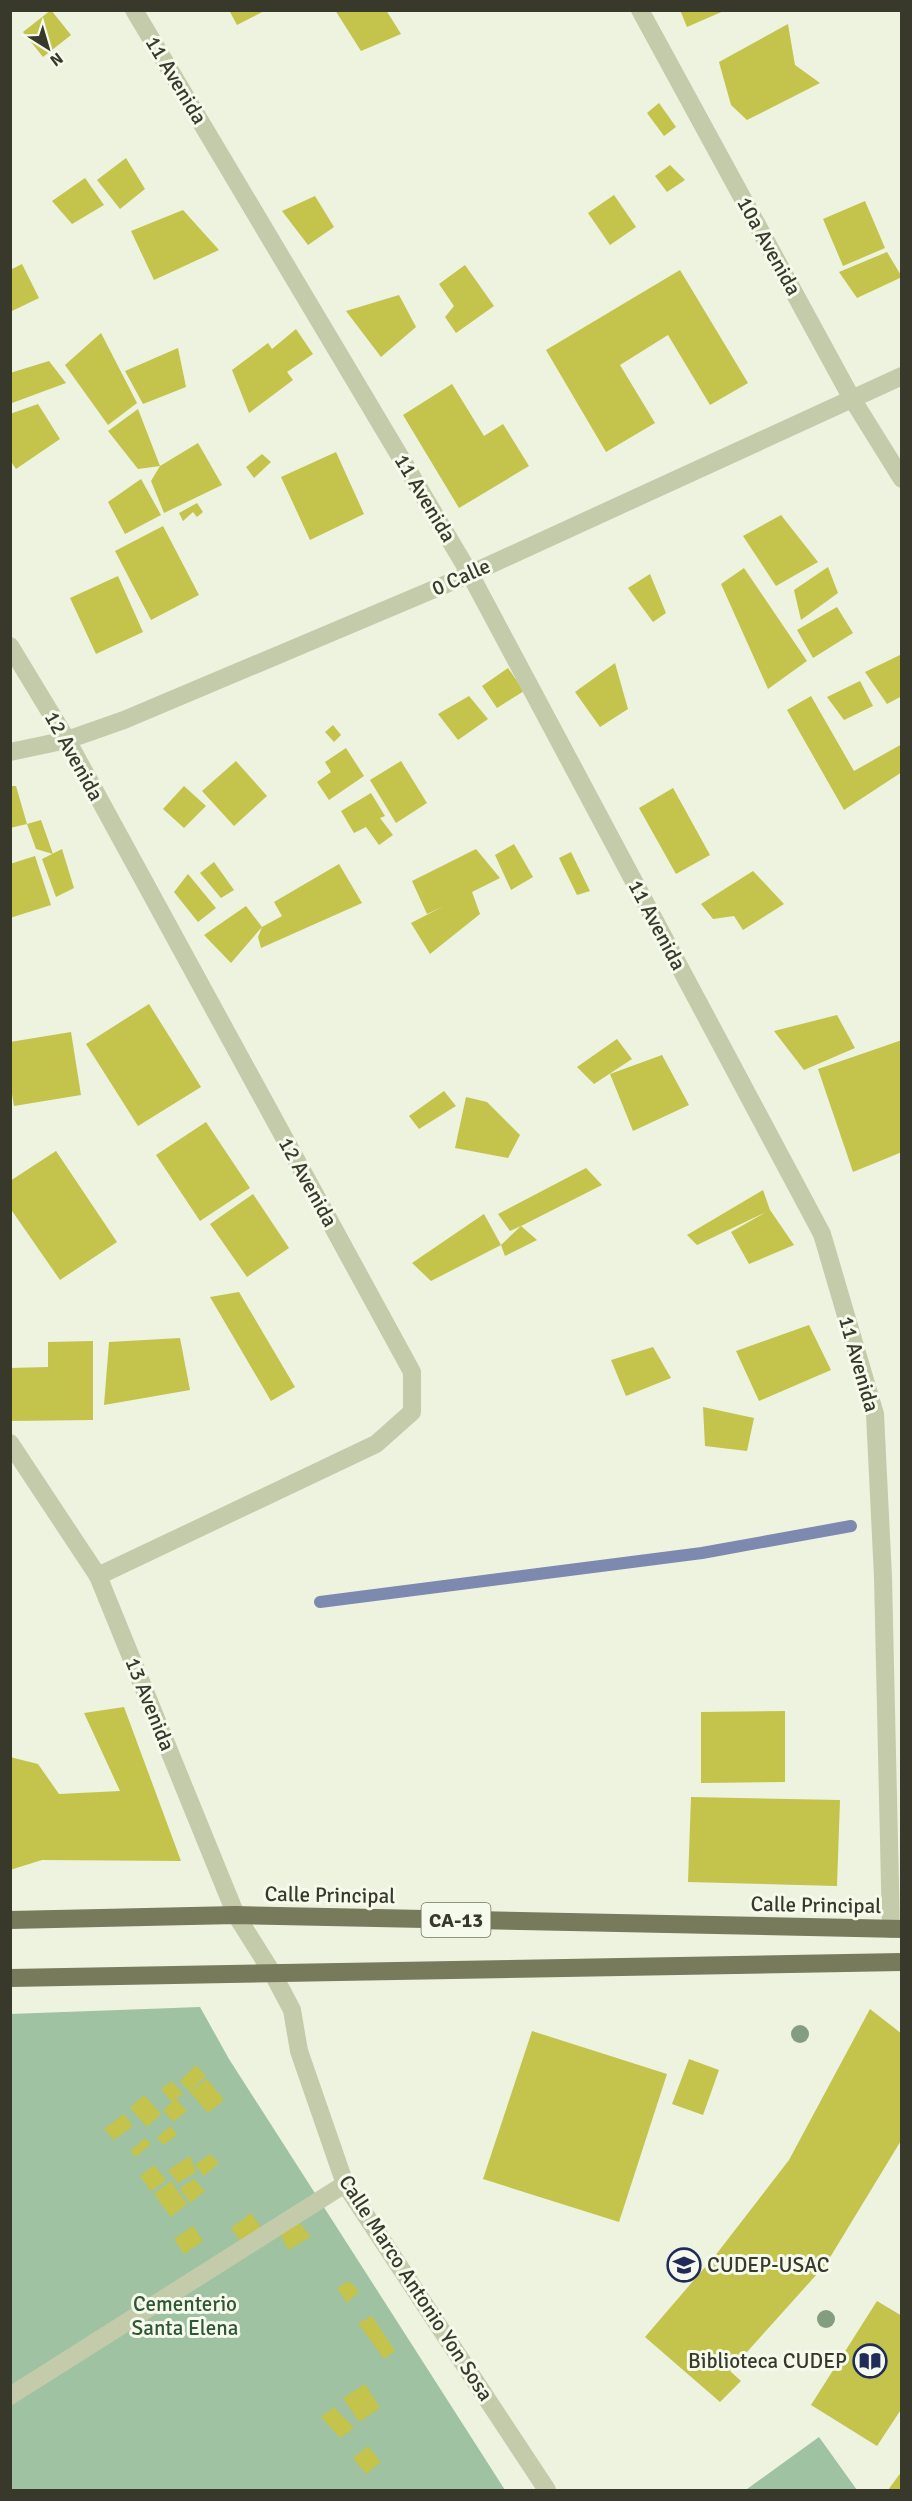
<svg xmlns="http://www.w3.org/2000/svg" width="912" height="2501" viewBox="0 0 912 2501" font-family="Signika,sans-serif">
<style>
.green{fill:#9fc2a2}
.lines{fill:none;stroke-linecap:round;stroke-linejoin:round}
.stream{stroke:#7e89b0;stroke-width:12}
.building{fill:#c4c34c}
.lane{stroke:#c4cbab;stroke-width:18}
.street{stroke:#c4cbab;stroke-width:18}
.primary{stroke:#787a5c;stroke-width:18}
.tree{fill:#849d80}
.labels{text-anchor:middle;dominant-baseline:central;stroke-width:6;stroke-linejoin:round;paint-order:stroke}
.shield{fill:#f6faec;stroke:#717364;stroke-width:1.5}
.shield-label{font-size:20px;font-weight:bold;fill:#38392a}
.street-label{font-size:21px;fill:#38392a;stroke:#f6faec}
.poi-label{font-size:21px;fill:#38392a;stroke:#f6faec;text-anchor:start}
.park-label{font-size:21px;fill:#2e5733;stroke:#f6faec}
</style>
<rect width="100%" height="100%" fill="#edf3df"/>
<g class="green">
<polygon points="200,2007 229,2059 505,2490 11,2490 10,2014"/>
<polygon points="819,2437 857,2490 748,2490 747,2489"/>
</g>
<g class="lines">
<polyline class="stream" points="320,1602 702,1553 851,1526"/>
</g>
<g class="building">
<polygon points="51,10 71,35 43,57 23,32"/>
<polygon points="229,10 266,10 237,25"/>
<polygon points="335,10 386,10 401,34 361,51"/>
<polygon points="680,10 726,10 687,27"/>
<polygon points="788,24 795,65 820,83 747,120 731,105 719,62"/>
<polygon points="659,103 676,127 664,136 647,113"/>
<polygon points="126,158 145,189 120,209 97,180"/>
<polygon points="670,165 685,180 667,192 655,176"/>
<polygon points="85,178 104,205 72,224 52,201"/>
<polygon points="614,195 636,227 610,245 588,213"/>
<polygon points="315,196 334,227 308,245 282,211"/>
<polygon points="865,201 885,248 843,266 823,219"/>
<polygon points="183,210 219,250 154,280 131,231"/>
<polygon points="887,252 902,277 857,298 839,272"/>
<polygon points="22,264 39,298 10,312 10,270"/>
<polygon points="465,265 494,306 456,333 445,317 454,306 439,284"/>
<polygon points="680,270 748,383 710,405 668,335 620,365 655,423 606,452 546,350"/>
<polygon points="399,295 416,327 381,357 346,311"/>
<polygon points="296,329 313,354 287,372 293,380 249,413 232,370 268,343 272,349"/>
<polygon points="101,333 137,403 108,425 65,365"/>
<polygon points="178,348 186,387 143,404 125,371"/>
<polygon points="49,361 66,383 12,403 10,373"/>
<polygon points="452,384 484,436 503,424 529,466 459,508 403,415"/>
<polygon points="38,404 60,439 16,469 10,460 10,414"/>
<polygon points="138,409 160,466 138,469 108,431"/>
<polygon points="198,443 222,485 164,513 151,481 160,466"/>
<polygon points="336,452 364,514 310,540 281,477"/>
<polygon points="262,454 271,462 254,478 246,467"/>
<polygon points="141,479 161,515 125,534 108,502"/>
<polygon points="197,503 203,512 197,517 193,512 183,521 179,513"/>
<polygon points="781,515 818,562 776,586 743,536"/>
<polygon points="163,526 199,595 151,620 115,551"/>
<polygon points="828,567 838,593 801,620 794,590"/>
<polygon points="744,568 807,661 768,689 721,584"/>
<polygon points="650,574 666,613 653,622 628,588"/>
<polygon points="118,576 143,632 96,654 70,598"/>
<polygon points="837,607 853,633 813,658 797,630"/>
<polygon points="902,654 902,696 887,704 865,672"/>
<polygon points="615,663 628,709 600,727 575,692"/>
<polygon points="508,668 524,691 497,708 482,686"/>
<polygon points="860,681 873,706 844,720 827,697"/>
<polygon points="469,696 488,719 458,740 438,714"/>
<polygon points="811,696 854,771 902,744 902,772 844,810 787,710"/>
<polygon points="333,725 341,735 334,742 325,732"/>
<polygon points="346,748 364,776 329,800 317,782 331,772 325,762"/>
<polygon points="236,761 267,796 234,826 202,791"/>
<polygon points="401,761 427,803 396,823 370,780"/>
<polygon points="10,786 16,786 27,824 41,820 53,854 36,849 27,824 10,828"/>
<polygon points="184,786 206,806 184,828 163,809"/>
<polygon points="673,788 710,855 676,874 639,808"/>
<polygon points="371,793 385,816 380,818 393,835 379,845 366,827 354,833 341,811"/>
<polygon points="514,844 533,877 511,890 495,855"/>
<polygon points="62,849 74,888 56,897 42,859"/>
<polygon points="476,849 500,878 472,892 480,914 430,954 411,923 444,906 427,914 412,881"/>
<polygon points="571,852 590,891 577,895 559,858"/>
<polygon points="35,856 51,905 10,918 10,864"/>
<polygon points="214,862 234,890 221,898 200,873"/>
<polygon points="339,864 362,903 261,948 258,937 262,927 231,963 204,935 246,906 262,927 282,916 274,902"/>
<polygon points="753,871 784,904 743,930 734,916 713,919 701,904"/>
<polygon points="188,874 216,908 198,922 174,892"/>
<polygon points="149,1004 201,1087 138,1126 86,1044"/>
<polygon points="837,1015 855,1048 804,1070 774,1031"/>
<polygon points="71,1032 81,1095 14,1106 10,1082 10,1042"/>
<polygon points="617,1039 632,1059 594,1084 577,1067"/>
<polygon points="902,1040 902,1152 853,1172 818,1069"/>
<polygon points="662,1055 689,1105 633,1131 610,1074"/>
<polygon points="444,1091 456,1106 419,1129 409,1116"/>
<polygon points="466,1097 487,1102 520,1135 508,1158 455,1148"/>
<polygon points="206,1122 250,1188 200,1221 156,1155"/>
<polygon points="56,1151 117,1242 60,1280 10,1208 10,1181"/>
<polygon points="586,1168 602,1185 521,1226 537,1240 505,1256 501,1245 521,1226 510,1231 498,1214"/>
<polygon points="763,1190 770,1210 794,1245 749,1264 731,1232 766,1212 697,1245 687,1235"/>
<polygon points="253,1194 289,1248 247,1277 210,1224"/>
<polygon points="484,1214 501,1245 431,1281 412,1263"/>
<polygon points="239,1292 295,1387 271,1401 210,1297"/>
<polygon points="809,1325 831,1370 759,1401 736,1351"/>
<polygon points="180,1338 190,1390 104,1405 109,1342"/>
<polygon points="93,1341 93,1420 10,1421 10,1368 48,1367 48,1342"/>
<polygon points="653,1347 671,1378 626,1396 611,1360"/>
<polygon points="703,1407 754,1418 747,1451 705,1446"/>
<polygon points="124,1707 181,1861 42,1860 10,1870 10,1757 38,1764 59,1794 120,1791 84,1713"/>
<polygon points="785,1711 785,1782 701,1783 701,1712"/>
<polygon points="691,1797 840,1800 837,1886 688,1882"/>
<polygon points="870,2009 902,2034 902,2139 826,2264 730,2371 741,2381 720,2402 645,2337 718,2252 789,2160"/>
<polygon points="532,2031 667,2074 619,2222 483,2179"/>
<polygon points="689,2059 719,2070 703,2115 672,2104"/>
<polygon points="196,2065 206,2076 190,2092 180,2081"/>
<polygon points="207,2079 224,2100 208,2113 190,2092"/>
<polygon points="172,2081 183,2094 176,2099 187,2111 173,2122 163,2110 172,2102 161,2089"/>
<polygon points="144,2095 161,2114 147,2127 130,2108"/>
<polygon points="124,2114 133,2126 114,2140 104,2129"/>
<polygon points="171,2126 177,2135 163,2145 157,2137"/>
<polygon points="145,2138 151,2144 136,2157 130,2151"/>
<polygon points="210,2154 219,2163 204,2176 195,2165"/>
<polygon points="190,2156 196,2172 178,2183 168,2170"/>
<polygon points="154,2165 166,2180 151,2191 140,2176"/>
<polygon points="194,2179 205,2191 190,2203 180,2188"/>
<polygon points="171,2181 187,2204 171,2217 154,2194"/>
<polygon points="251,2213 261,2227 241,2242 231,2228"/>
<polygon points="297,2220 311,2237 288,2250 279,2232"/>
<polygon points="193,2226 203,2241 184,2254 174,2239"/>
<polygon points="349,2281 359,2291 347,2303 337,2288"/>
<polygon points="877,2301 902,2316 902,2408 877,2446 811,2405"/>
<polygon points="372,2316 395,2351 384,2359 358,2323"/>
<polygon points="365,2384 380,2408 359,2422 343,2398"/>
<polygon points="334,2407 354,2428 340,2438 321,2417"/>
<polygon points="368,2446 381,2462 366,2474 353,2458"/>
<polygon points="902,2471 902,2490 888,2490"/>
</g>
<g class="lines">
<polyline class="lane" points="10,2396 345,2184"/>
<g class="street">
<polyline points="134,10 470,574 822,1234 875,1414 883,1577 891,1929"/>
<polyline points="640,10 851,397 902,479"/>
<polyline points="10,646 67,740 412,1372 412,1412 376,1444 98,1576"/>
<polyline points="10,752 67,740 124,720 470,574 902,376"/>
<polyline points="10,1443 98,1576 236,1915 273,1974 292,2010 299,2051 345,2184 547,2490"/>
</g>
<g class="primary">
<polyline points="10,1920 236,1915 902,1929"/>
<polyline points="10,1978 902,1962"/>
</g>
</g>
<g class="tree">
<circle cx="800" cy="2034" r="9"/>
<circle cx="826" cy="2319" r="9"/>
</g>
<defs>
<g id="university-ring" transform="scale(1.725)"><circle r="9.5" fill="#f6faec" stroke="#202b5a" stroke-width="1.5"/><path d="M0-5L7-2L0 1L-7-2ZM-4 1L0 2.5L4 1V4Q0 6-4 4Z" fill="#202b5a"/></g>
<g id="library-ring" transform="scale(1.725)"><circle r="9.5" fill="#f6faec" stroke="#202b5a" stroke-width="1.5"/><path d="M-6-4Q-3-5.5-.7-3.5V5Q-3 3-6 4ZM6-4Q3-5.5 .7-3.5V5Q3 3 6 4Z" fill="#202b5a"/></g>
</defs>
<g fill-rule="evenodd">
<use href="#university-ring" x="684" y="2265"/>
<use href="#library-ring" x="870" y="2361"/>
</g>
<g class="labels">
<rect class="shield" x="421.5" y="1903" width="69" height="34" rx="4.5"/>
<g class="shield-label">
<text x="456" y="1920">CA-13</text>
</g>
<g class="street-label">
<text transform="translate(176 80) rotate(59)">11 Avenida</text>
<text transform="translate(769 246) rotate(61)">10a Avenida</text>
<text transform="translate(425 498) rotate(59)">11 Avenida</text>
<text transform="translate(461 577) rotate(-24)">0 Calle</text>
<text transform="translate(74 756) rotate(61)">12 Avenida</text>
<text transform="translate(657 925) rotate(62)">11 Avenida</text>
<text transform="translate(308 1182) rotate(61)">12 Avenida</text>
<text transform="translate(859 1364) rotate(74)">11 Avenida</text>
<text transform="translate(150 1704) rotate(68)">13 Avenida</text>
<text transform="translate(330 1895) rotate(1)">Calle Principal</text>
<text transform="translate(816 1905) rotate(1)">Calle Principal</text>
<text transform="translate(416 2288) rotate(57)">Calle Marco Antonio Yon Sosa</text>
</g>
<g class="poi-label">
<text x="707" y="2265">CUDEP-USAC</text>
<text x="847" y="2361" text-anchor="end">Biblioteca CUDEP</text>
</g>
<g class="park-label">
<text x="185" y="2304">Cementerio<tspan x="185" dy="24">Santa Elena</tspan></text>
</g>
</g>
<rect width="912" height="2501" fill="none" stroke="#38392a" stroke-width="24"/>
<g transform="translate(48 48) rotate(143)" stroke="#f6faec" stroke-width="4.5" paint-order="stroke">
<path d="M0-4.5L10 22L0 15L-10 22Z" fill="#38392a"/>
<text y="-9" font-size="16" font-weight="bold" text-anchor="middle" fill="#38392a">N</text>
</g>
</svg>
